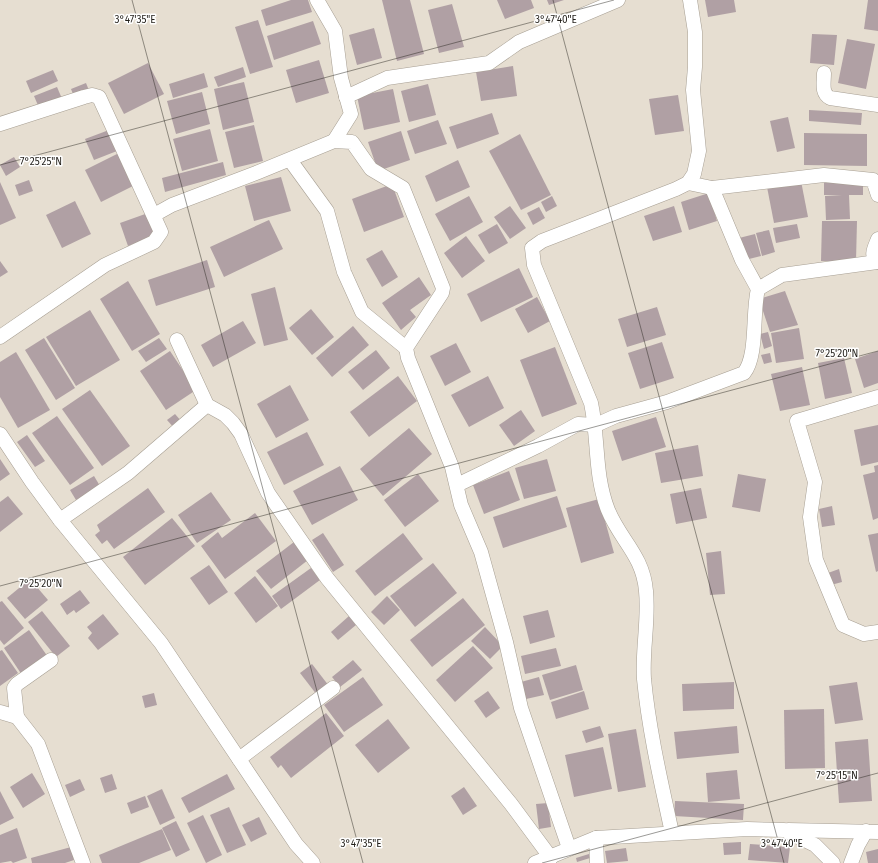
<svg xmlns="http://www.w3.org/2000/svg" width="878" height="863" viewBox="0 0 878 863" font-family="'Fira Sans',sans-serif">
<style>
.building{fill:#b0a0a4}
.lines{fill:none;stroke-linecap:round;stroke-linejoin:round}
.street-casing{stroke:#a79f93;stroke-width:15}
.street{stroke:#fff;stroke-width:14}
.ticks{fill:none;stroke:#211e19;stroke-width:1;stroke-opacity:0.45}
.ticks-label{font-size:10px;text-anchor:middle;fill:#211e19;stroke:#fff;stroke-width:3;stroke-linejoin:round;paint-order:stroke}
</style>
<rect width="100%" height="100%" fill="#e6ded1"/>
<g class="building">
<polygon points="291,0 308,0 312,12 266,26 261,10"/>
<polygon points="382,0 410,0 424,54 397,61"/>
<polygon points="497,0 531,0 534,8 505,19"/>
<polygon points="547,0 564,0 549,5"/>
<polygon points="705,0 734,0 736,12 708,17"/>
<polygon points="868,0 878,0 878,31 864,29"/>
<polygon points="452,4 464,47 439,53 428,10"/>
<polygon points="258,20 273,67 250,74 235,27"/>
<polygon points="313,21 321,44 274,60 267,36"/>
<polygon points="374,28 382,58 357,65 349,35"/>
<polygon points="812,34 837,35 834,65 810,63"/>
<polygon points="847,39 875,44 866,89 838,83"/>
<polygon points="319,60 329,93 296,103 286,70"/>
<polygon points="148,63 164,94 124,114 108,83"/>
<polygon points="513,66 517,96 481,101 476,72"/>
<polygon points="243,67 246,77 218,87 214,77"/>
<polygon points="53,70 58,81 31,93 26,81"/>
<polygon points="204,73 208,87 173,98 169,84"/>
<polygon points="244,82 254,122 223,130 214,89"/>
<polygon points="86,83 90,93 75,99 71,89"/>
<polygon points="428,84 436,115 409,122 401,91"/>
<polygon points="57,87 63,101 40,110 34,96"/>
<polygon points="393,89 400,122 364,130 357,96"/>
<polygon points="202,92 210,124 176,134 167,101"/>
<polygon points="678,95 684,131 655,135 649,99"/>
<polygon points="809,110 862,113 861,125 809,121"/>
<polygon points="492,113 499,134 457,149 449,127"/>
<polygon points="788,117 795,148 777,152 770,121"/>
<polygon points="438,120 447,144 415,154 407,131"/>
<polygon points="254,125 263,161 234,168 225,132"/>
<polygon points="210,129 218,161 182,171 173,139"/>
<polygon points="109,130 117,151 94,160 85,139"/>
<polygon points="401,131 410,160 378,171 368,142"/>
<polygon points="804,133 867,134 867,166 804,165"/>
<polygon points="520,134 551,195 521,210 489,151"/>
<polygon points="119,153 135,185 101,202 85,170"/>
<polygon points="14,157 20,167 6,176 0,165"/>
<polygon points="458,160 470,187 436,202 425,176"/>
<polygon points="223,162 226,175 165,192 162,178"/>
<polygon points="281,177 291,211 254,221 245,186"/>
<polygon points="29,180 33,191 19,196 15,185"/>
<polygon points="801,181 808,217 774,223 767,187"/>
<polygon points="824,181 863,181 863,195 849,195 850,219 826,220 825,196 842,195 824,195"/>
<polygon points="0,182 16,218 0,225"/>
<polygon points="392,184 404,217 364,232 352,199"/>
<polygon points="709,193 717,221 689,230 681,202"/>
<polygon points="469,196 483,222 450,241 435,214"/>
<polygon points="552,196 557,206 546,212 541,202"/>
<polygon points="75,201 91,234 62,248 46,215"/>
<polygon points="510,206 526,228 510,239 494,217"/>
<polygon points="674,206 682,232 653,241 644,216"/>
<polygon points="539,207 545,218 533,225 527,213"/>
<polygon points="148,213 156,235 128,246 120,223"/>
<polygon points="269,220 283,249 224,277 210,247"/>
<polygon points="822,221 857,221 856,261 821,261"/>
<polygon points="497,224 508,243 489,254 478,235"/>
<polygon points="797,224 800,238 776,243 773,228"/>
<polygon points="769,230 775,252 762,256 756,233"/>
<polygon points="755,234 761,256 745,260 739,238"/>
<polygon points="466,236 485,261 462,278 444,253"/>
<polygon points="382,250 398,277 382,287 366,259"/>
<polygon points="207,260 215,287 156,306 148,280"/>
<polygon points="0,261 8,272 0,277"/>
<polygon points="519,268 533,297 481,322 467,294"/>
<polygon points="419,277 431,295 410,310 416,317 401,330 382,303"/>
<polygon points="128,281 160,334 132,351 100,299"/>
<polygon points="275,287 288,340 264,346 251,294"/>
<polygon points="785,291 798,325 770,332 759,299"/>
<polygon points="537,297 550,321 528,333 515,309"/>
<polygon points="657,307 666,335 627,347 618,319"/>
<polygon points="311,309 334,337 312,355 289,328"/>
<polygon points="90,310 120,360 76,386 46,337"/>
<polygon points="243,321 256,343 213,367 201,345"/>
<polygon points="353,326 369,345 332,377 316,358"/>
<polygon points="799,328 804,359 776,363 771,333"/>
<polygon points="768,332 772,346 764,349 760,334"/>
<polygon points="44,338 75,388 56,400 25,350"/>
<polygon points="159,338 167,349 146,362 138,351"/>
<polygon points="662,342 674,378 640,389 628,353"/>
<polygon points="456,343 471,372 445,386 430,356"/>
<polygon points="555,347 577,404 542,417 520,360"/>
<polygon points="376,350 390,368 363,390 348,372"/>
<polygon points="170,351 196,390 166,410 140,371"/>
<polygon points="878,351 878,383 864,388 855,359"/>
<polygon points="16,352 50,410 18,428 0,397 0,362"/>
<polygon points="770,353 772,362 764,364 761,355"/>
<polygon points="844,358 852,393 825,399 818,363"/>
<polygon points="802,367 810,405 780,411 771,374"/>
<polygon points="398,376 417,401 369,437 350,412"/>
<polygon points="488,376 504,408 469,427 451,395"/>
<polygon points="290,385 309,420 276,438 257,404"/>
<polygon points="90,390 130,446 102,466 62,409"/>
<polygon points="521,410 535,431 514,446 499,425"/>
<polygon points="175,414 182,422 175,429 167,420"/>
<polygon points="57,416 94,468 70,485 32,433"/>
<polygon points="656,417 666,447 622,461 612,431"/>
<polygon points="878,425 878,462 861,466 854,430"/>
<polygon points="409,428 432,454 383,496 360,469"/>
<polygon points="307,432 324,465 284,485 267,452"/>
<polygon points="27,435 45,461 35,467 17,442"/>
<polygon points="698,445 703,476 661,483 655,453"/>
<polygon points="0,459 10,474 0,481"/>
<polygon points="547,459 556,491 524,499 515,468"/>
<polygon points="878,465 878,518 873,520 863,475 875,472 874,466"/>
<polygon points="340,466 358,500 312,525 293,491"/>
<polygon points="509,471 520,500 484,514 473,485"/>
<polygon points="418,474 439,501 405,527 384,500"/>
<polygon points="738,474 766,479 760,512 732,507"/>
<polygon points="94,476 100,486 76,500 70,490"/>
<polygon points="148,488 165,512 114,549 107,540 102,544 95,535 100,531 97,525"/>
<polygon points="701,488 707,518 676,524 670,494"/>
<polygon points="211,492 231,520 197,543 178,515"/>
<polygon points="8,496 23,514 0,532 0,502"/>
<polygon points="557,496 567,527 503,548 493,517"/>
<polygon points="599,499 614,553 581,563 566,508"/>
<polygon points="832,506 835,525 822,527 819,509"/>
<polygon points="255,513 276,541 225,579 201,546 218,532 222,538"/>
<polygon points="172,518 195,546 145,585 123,557"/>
<polygon points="323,533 344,565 333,572 312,540"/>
<polygon points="403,533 423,559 375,596 355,571"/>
<polygon points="878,533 878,571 876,572 868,535"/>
<polygon points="294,542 308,560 271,589 256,571"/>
<polygon points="721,551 725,594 710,595 706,553"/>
<polygon points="433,563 457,593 415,627 390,596"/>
<polygon points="209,565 228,592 209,605 190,578"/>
<polygon points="311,568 320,580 281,609 272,596"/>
<polygon points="839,569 842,582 831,585 828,573"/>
<polygon points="255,576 278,606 256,623 234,593"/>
<polygon points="30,579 48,600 25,619 7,598"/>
<polygon points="80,590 90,603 76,613 74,610 67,615 60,604"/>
<polygon points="387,596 400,610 384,625 371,612"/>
<polygon points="463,598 485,625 432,667 410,640"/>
<polygon points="2,601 24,628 4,645 0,640 0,602"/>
<polygon points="548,610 555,637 530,644 523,616"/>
<polygon points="42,611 70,646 56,657 28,622"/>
<polygon points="103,614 119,634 98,650 88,638 92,633 87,627"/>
<polygon points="349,616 356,625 338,640 331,632"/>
<polygon points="485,627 503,646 490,659 471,641"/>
<polygon points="29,630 48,657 22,675 4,648"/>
<polygon points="473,646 493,668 455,702 436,680"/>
<polygon points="556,648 561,666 525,674 521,656"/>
<polygon points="2,650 18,673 0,686 0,651"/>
<polygon points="353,660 362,670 340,687 332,677"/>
<polygon points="312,664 329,686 317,695 300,673"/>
<polygon points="576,665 583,690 550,700 542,675"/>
<polygon points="363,677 383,705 344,732 324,705"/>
<polygon points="539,677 544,695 526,699 521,682"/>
<polygon points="734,682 734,709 683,711 682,684"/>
<polygon points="857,682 863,720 835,724 829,686"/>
<polygon points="488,691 500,708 486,718 474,701"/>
<polygon points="584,691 589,709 556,719 551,702"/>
<polygon points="154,693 157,705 145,708 142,696"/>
<polygon points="824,709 825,768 785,769 784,710"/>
<polygon points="326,713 344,736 291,778 281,765 278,768 270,757"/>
<polygon points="388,719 410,748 378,773 355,745"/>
<polygon points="600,726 604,737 586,743 582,731"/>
<polygon points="737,726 739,753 677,759 674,732"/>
<polygon points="636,729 646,787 618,792 608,734"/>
<polygon points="868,739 872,801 839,803 835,742"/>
<polygon points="603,747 612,789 574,797 565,755"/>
<polygon points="737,770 740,799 708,802 706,773"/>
<polygon points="32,773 45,794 23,808 10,787"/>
<polygon points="112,774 117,789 105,793 100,778"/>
<polygon points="227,774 235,789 189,813 181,798"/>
<polygon points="80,779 85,790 70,797 65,785"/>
<polygon points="464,787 477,806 463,815 451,796"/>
<polygon points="162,789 175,818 160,825 147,796"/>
<polygon points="0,791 14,818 0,825"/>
<polygon points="145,796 149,807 131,814 127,803"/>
<polygon points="675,801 744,804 743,820 674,816"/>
<polygon points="548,803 551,827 539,829 536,804"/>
<polygon points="229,807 246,845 227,853 210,815"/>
<polygon points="203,815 222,855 206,863 187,823"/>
<polygon points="259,817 267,834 251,842 242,825"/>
<polygon points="176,821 190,850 176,857 162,828"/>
<polygon points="17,828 27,858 13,863 11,861 0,863 0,835"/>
<polygon points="162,829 171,850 139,863 102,863 99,855"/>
<polygon points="741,842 741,854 724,855 723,843"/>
<polygon points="750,844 790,847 788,863 748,860"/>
<polygon points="71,847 74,860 65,863 32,863 31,858"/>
<polygon points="626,848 628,861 607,863 605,851"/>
<polygon points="878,849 878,863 868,863 866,852"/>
<polygon points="589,854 590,858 577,862 576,858"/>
</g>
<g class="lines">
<g class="street-casing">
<g id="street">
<polyline points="317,0 335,31 341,78 351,114 334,141"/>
<path d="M824,73C824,83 821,93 830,98L878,105"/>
<polyline points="346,97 387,78 489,63 519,42 618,0"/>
<polyline points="0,124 84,97 92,95 99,97 161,232 154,242 105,265 0,337"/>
<polyline points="290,160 327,211 344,272 362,312 406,348"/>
<polyline points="688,183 712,188 824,175 873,180 878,195"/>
<polyline points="154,215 172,205 256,173 334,141 352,142 371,169 403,188 443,288 442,293 406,348 408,358 452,467 461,505 481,552 506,642 521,708 569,848"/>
<path d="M878,239C875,247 869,256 878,262"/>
<polyline points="758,289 782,275 877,262"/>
<polyline points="177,340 207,405 225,415 233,423 241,434 268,493 327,578 511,804 551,858"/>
<polyline points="878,397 797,421 815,482 810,517 816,560 843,625 864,634 878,632"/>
<polyline points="0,434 32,482 60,520 161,643 296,844 313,863"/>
<path d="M457,485L538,446L578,424L596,425L616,416L667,402L744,373C758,355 752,313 758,289L742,260L712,188"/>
<polyline points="60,520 128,473 207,405"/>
<polyline points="0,712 17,717 38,744 83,863"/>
<polyline points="17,717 14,688 17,684 51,660"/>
<polyline points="239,759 333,688"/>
<polyline points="788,830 878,832"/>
<path d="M672,833C661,782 649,731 644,679C642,650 649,620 646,591C643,555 620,540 608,510C594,474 599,440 591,403L534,265L532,248L542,241L676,189L688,183L694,174L699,151L693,90L695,67V32L690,0"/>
<polyline points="596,838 597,863"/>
<polyline points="535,863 596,838 747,829 784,830 815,845 833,863"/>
<polyline points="851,863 858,845 866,831"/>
</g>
</g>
<use href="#street" class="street"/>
</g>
<path class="ticks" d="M132,0L363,863M553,0L784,863M0,165L614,0M0,586L878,351M542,863L878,773"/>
<g class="ticks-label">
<text x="135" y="23">3°47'35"E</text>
<text x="556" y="23">3°47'40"E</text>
<text x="41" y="165">7°25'25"N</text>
<text x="837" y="357">7°25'20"N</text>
<text x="41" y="587">7°25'20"N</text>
<text x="837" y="779">7°25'15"N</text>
<text x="361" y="847">3°47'35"E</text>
<text x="782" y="847">3°47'40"E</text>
</g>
</svg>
